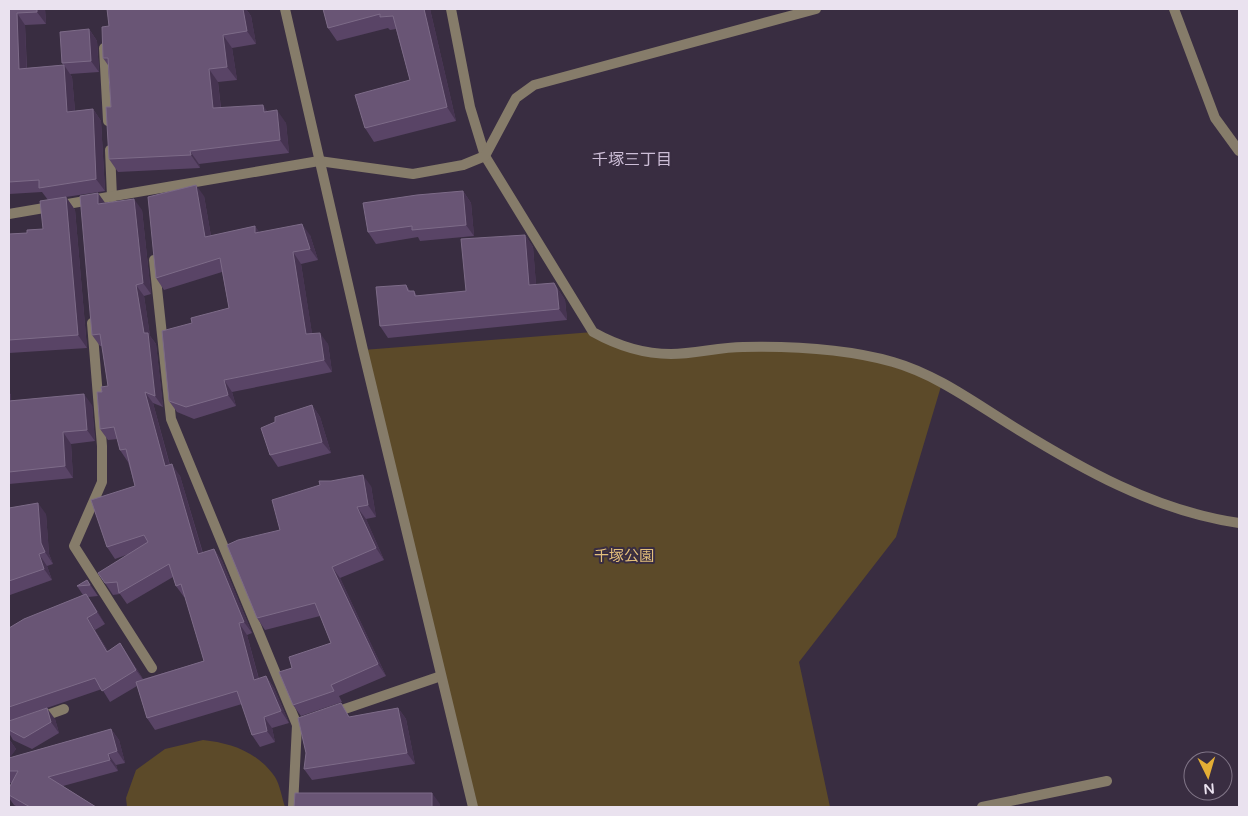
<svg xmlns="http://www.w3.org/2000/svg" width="1248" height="816" viewBox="0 0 1248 816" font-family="'Varela Round','Noto Sans JP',sans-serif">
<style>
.green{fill:#5c4a29}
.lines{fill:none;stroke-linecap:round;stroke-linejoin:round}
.service{stroke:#867c6a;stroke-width:10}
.minor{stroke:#867c6a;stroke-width:10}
.tertiary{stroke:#867c6a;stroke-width:10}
.wall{fill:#594466}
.shaded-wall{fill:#463451}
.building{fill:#695575;stroke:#7d6b88}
.labels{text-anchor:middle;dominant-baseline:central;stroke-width:4;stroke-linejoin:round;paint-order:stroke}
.park-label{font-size:15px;fill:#e3bf7b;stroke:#392d41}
.neighbourhood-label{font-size:16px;fill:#ccbdd6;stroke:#392d41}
</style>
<rect width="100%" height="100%" fill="#392d41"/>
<g class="green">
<polygon points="593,332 656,353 742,347 858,355 942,383 896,537 799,662 830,807 473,807 363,350"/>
<path d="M203,740C231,743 258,752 275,777C280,785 282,798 285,807H127L126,798L136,770L165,749Z"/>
</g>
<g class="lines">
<g class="service">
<polyline points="104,48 108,121"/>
<polyline points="110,150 112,197"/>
<polyline points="154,260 171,419 297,725 293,807"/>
<polyline points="92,323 102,446 102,482 74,546 152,668"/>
<polyline points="333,713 441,676"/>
<polyline points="39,718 64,709"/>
</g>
<g class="minor">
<path d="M451,9L470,107L485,156L593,332C618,346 642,354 671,354C695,354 719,347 743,347C790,346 847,349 893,362C935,374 972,401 1009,424C1080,468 1155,511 1239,523"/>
<polyline points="1174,9 1215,118 1239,151"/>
<polyline points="9,214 319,161 413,174 463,165 485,156 516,98 534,85 816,9"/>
<polyline points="982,807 1107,781"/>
</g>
<polyline class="tertiary" points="285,9 363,350 473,807"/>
</g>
<g class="wall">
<polygon points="9,9 45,9 46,24 25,25 27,68 64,65 62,63 89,29 97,41 99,72 70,74 72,77 75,111 93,109 101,121 105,191 66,197 75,210 87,348 9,353 9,234 27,233 43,229 48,200 42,192 9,194"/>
<polygon points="107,9 246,9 251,16 256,44 232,48 237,80 218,82 221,108 268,111 286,123 289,153 199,164 200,168 118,172 109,159 111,107 108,65 103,58 109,26"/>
<polygon points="323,9 430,9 456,121 374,142 365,128 410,80 396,29 390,30 388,28 337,41 328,28"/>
<polygon points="463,191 471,203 474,236 420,241 418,237 376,244 368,232"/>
<polygon points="98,193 104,203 142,210 151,294 144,296 150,336 156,344 163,407 153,403 170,465 180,476 203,553 214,549 222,561 252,633 247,635 259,679 266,676 274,688 289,723 272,728 275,742 260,747 252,735 242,704 155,730 147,718 137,686 110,702 102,689 9,721 9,628 83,595 77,586 87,580 98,596 88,597 105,624 95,630 108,651 120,643 143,679 204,661 185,597 184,597 176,586 173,577 127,604 120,594 113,595 105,583 129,554 115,559 107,547 135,486 128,462 120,450 118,439 108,440 100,429 102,392 108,386 102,346 100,346 92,335"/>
<polygon points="204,196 211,236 255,226 259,233 310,235 318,260 301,264 312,334 328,344 332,372 232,392 236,406 194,419 177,412 169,401 192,323 229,308 222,272 164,290 156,278"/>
<polygon points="525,235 533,247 536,285 554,283 565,300 567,320 388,338 380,326 406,285 410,291 414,291 417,296 466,291"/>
<polygon points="9,392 11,395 11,400 92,405 95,441 71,444 73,478 9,484"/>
<polygon points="312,405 320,417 331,453 278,467 270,455 275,422"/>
<polygon points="320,485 371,486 376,517 366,519 384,560 340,578 386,676 339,696 342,702 301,716 293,705 292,668 331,643 320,616 265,630 257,618 280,530"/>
<polygon points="9,508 46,514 49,554 53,564 47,566 52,580 10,595 10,604 9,604"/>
<polygon points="398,708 406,719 415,764 312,780 304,769 350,717"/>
<polygon points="55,719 59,733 32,749 13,740 9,733 9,721"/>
<polygon points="111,729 119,740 125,763 116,765 118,771 63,786 96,807 18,807 14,805 9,798 9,788 12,783 9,783 9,739 16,749 9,758"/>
</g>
<g class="shaded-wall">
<polygon points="37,9 45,9 46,24 37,12"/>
<polygon points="243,9 246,9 251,16 256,44 247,31"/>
<polygon points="424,9 430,9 456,121 447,107"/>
<polygon points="17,13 25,25 27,81 19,69"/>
<polygon points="89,29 97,41 99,72 91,61"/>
<polygon points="223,35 232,48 237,80 227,67"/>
<polygon points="64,65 72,77 76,123 67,112"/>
<polygon points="209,69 218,82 222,121 213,108"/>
<polygon points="263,105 272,118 264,112"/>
<polygon points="93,109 101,121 105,191 96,179"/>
<polygon points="277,110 286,123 289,153 280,140"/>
<polygon points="190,151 199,164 200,168 191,155"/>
<polygon points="196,185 204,196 213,248 205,237"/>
<polygon points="463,191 471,203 474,236 466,225"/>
<polygon points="98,193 106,204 98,204"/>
<polygon points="66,197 75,210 87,348 78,335"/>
<polygon points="134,199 142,210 151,294 143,283"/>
<polygon points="302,224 310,235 318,260 310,249"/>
<polygon points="255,226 263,237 255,233"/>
<polygon points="525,235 533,247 537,297 529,285"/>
<polygon points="293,252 301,264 314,346 306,334"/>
<polygon points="554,283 565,300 567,320 559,309"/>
<polygon points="136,285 144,296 150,336 156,344 163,407 155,396"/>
<polygon points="320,333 328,344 332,372 324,360"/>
<polygon points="224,380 232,392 236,406 228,395"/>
<polygon points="9,392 11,395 12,412 9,407"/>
<polygon points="145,392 153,403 173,478 165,466"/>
<polygon points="84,394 92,405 95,441 87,430"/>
<polygon points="312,405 320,417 331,453 322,442"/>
<polygon points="63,432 71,444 73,478 65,466"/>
<polygon points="172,464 180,476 206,565 198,554"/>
<polygon points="363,475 371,486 376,517 368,505"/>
<polygon points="38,503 46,514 49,554 53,564 45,552 41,543"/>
<polygon points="357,507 366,519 384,560 376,548"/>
<polygon points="214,549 222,561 252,633 244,622"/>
<polygon points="39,554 47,566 52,580 44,569"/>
<polygon points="332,567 340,578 386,676 378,664"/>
<polygon points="9,594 10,595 10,604 9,602"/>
<polygon points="86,594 94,605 105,624 97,612"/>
<polygon points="87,618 95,630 115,663 107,652"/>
<polygon points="239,623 247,635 262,692 254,680"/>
<polygon points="120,643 128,655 144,681 136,670"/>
<polygon points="266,676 274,688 289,723 281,711"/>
<polygon points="47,708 55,719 59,733 51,722"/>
<polygon points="398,708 406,719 415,764 407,753"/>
<polygon points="264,717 272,728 275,742 267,731"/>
<polygon points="111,729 119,740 125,763 117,751"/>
<polygon points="9,739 16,749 9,759"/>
<polygon points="108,754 116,765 118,771 110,760"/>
<polygon points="432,793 440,804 440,807 432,807"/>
</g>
<g class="building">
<polygon points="9,9 37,9 37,12 17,13 19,69 64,65 67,112 93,109 96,179 39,188 39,180 9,182"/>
<polygon points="107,9 243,9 247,31 223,35 227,67 209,69 213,108 263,105 264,112 277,110 280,140 190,151 191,155 109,159 106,107 111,107 108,58 103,58 102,27 109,26"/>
<polygon points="323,9 424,9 447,107 365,128 355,95 410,80 393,16 380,17 380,14 328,28"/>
<polygon points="89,29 91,61 62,63 60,32"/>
<polygon points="196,185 205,237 255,226 255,233 302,224 310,249 293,252 306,334 320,333 324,360 224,380 228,395 186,407 169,401 162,331 192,323 191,318 229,308 220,258 156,278 148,197"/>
<polygon points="463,191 466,225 412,230 412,226 368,232 363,203 417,195"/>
<polygon points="98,193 98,204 134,199 143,283 136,285 144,333 148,333 155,396 145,392 165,466 172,464 198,554 214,549 244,622 239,623 254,680 266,676 281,711 264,717 267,731 252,735 237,691 147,718 136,682 204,661 181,584 176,586 169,564 119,593 117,582 105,583 98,573 148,542 144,535 107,547 91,500 135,486 126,449 120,450 114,427 100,429 97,392 102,392 101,387 108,386 100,334 92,335 80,196"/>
<polygon points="66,197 78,335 9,340 9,234 27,233 27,230 43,229 40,201"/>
<polygon points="525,235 529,285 554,283 557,289 559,309 380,326 376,287 406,285 408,291 414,291 415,296 466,291 461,239"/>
<polygon points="84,394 87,430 63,432 65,466 9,472 9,401"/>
<polygon points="312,405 322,442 270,455 261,428 275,422 275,417"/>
<polygon points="363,475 368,505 357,507 376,548 332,567 378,664 331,685 334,691 293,705 279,672 292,668 289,657 331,643 315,603 257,618 227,545 238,540 280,530 272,500 320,485 319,481 331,481"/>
<polygon points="38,503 41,543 45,552 39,554 44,569 9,581 9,508"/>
<polygon points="87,580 90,585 77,586"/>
<polygon points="86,594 97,612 87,618 107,652 120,643 136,670 102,691 95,678 9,707 9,628 24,619"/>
<polygon points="341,703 349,717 398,708 407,753 304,769 306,753 298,718"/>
<polygon points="47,708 51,722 24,738 9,730 9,721"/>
<polygon points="111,729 117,751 108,754 110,760 48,777 96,807 30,807 9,795 9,788 18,771 9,771 9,758"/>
<polygon points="295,793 432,793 432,807 294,807"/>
</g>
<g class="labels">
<g class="park-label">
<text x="624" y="556">千塚公園</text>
</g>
<g class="neighbourhood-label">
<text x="632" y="160">千塚三丁目</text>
</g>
</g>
<rect width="1248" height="816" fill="none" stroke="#eae2ef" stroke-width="20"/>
<g transform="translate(1208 776) rotate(175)"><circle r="24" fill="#392d41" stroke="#807587"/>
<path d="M0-4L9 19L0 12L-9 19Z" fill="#e4ae35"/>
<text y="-8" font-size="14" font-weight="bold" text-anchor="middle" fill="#eae2ef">N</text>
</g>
</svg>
